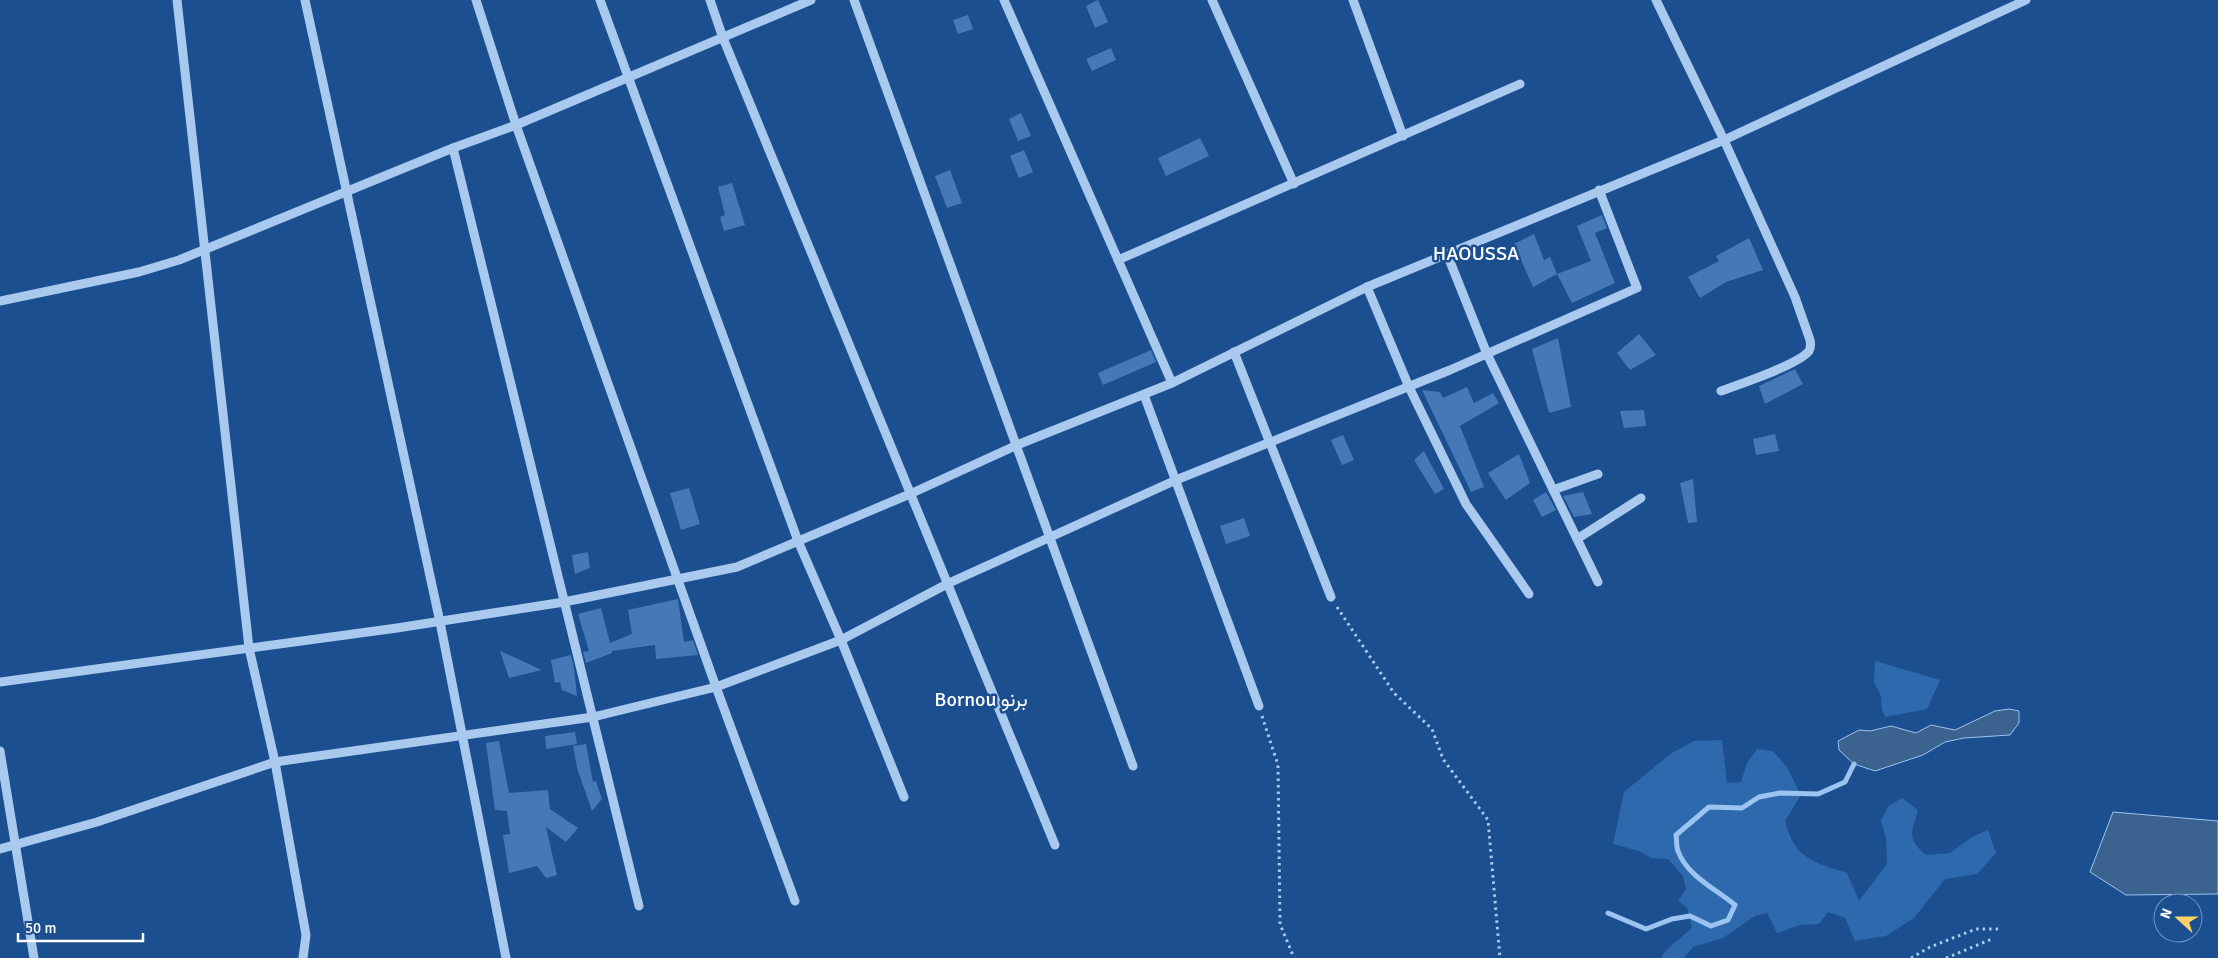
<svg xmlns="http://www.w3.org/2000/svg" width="2218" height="958" viewBox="0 0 2218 958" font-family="Signika,Vazirmatn,sans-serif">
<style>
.green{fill:#2e69ad}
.water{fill:#3c6290;stroke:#9cc4f0}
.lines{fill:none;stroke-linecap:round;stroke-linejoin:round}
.stream{stroke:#9cc4f0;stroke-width:5}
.building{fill:#4478b7}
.path{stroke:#a9c9ee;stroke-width:3;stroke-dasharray:2.5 4;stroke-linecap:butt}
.minor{stroke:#a9c9ee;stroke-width:9}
.labels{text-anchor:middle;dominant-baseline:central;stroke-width:5;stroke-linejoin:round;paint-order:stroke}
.quarter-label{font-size:20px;fill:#fff;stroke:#1b4f8f}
</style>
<rect width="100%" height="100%" fill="#1b4f8f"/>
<g class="green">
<polygon points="1875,661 1940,680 1927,709 1885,717 1882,710 1881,696 1874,682"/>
<path d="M1722,740L1727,783L1741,782L1747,763L1757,749L1773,751L1787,767L1801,795L1785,821C1795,860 1814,862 1847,873L1859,901L1887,864L1886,838L1881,821L1888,806L1902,798L1918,810C1912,833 1906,838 1926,855L1950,853L1972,837L1988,830L1996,853L1977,874L1945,879L1914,918L1886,936L1855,941L1845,918L1828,912L1819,924L1800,925L1777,933L1767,913L1755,916L1723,938L1693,947L1684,958H1661C1667,946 1683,938 1692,927L1687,908L1678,901L1686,889L1683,876L1668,859L1651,858L1639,851L1613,844L1624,792L1670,754L1694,741Z"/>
</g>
<g class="water">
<polygon points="2009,709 2019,711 2019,723 2010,735 1964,738 1945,742 1923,755 1875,771 1854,764 1839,750 1838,741 1859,730 1870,731 1891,726 1916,733 1931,725 1955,730 1995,711"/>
<polygon points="2113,812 2218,821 2218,894 2126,895 2090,872"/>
</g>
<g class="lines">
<path class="stream" d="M1608,913L1646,929L1672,919L1690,916L1711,926L1728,920L1735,905C1716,889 1687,876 1678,851C1676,846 1677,840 1676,835L1709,807L1742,808L1759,797L1780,793L1818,794L1845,782L1854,764"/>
</g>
<g class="building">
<polygon points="1098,0 1108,22 1095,28 1086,6"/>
<polygon points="968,15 973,29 958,34 953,20"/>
<polygon points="1111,48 1116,60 1092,71 1086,59"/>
<polygon points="1021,113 1031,136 1018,141 1009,119"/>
<polygon points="1200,138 1209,156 1166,176 1158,158"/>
<polygon points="1024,150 1033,172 1019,178 1010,156"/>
<polygon points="950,170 962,203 947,208 935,176"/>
<polygon points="732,183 745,225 724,231 720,217 725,215 718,187"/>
<polygon points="1602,215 1607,228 1595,233 1615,283 1572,303 1557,274 1591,261 1577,226"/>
<polygon points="1534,234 1544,260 1550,257 1557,274 1533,287 1514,244"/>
<polygon points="1749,238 1763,270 1726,282 1700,298 1688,277 1719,261 1716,256"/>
<polygon points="1639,334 1656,355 1630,370 1617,353"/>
<polygon points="1558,338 1571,407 1549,413 1532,349"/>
<polygon points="1151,350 1156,362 1103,385 1098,373"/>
<polygon points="1795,369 1803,384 1765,404 1759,386"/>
<polygon points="1467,387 1474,403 1493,393 1499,403 1460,426 1484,487 1471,492 1422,390 1440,392 1443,398"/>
<polygon points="1644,410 1646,426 1624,428 1620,411"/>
<polygon points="1775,434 1779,451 1756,455 1753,439"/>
<polygon points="1343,435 1354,460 1342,465 1331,440"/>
<polygon points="1424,451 1444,489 1435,494 1414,460"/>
<polygon points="1519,454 1530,483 1506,500 1488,473"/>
<polygon points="1693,479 1697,522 1688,523 1680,483"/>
<polygon points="689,488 700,524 681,530 670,493"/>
<polygon points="1546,492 1556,510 1542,517 1533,500"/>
<polygon points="1583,492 1592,514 1574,517 1563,496"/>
<polygon points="1244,518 1250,536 1226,544 1220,526"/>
<polygon points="588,552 590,568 575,574 572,555"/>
<polygon points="678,599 684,642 693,640 698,655 656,659 655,645 612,651 612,653 586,663 583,652 589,651 578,614 601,608 610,643 632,634 628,610"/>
<polygon points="500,651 542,670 509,678"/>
<polygon points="571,655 574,668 577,696 562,690 560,682 555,683 551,660"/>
<polygon points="575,732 577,744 546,749 545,736"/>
<polygon points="499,741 509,793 548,790 550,809 578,828 566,842 546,827 557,875 546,878 537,866 509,873 503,835 510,834 507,811 495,810 486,743"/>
<polygon points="586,744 593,782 596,781 602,799 592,811 577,768 573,746"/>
</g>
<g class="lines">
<g class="path">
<polyline points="1337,607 1394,693 1432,729 1443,759 1488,820 1500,958"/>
<polyline points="1262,716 1278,765 1280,924 1294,958"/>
<polyline points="1911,958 1930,947 1976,929 1998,929"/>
<polyline points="1946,958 1992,939"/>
</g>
<g class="minor">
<polyline points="177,0 249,648 275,762 306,935 303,958"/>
<polyline points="305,0 440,622 506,958"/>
<polyline points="476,0 516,125 716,687 795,901"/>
<polyline points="600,0 798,541 841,640 904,797"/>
<path d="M710,0L723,38C833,307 946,575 1055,845"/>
<polyline points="854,0 1133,766"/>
<polyline points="1004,0 1172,383"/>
<polyline points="1212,0 1294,184"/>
<polyline points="1353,0 1403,136"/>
<path d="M1656,0L1724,140L1795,297L1810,340C1811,344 1811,347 1809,351C1798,365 1740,384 1721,391"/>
<polyline points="453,148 639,906"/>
<polyline points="1447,254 1487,354 1598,582"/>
<polyline points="1118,260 1520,84"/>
<polyline points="1367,287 1409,387 1466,504 1529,594"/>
<polyline points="0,301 139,272 179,260 453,148 516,125 811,0"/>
<polyline points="1234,352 1331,597"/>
<polyline points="1144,395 1259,706"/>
<polyline points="1553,490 1598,474"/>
<polyline points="1577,539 1641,498"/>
<polyline points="0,682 397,628 564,602 737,567 910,494 1017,445 1172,383 1367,287 1724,140 2026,0"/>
<polyline points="0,751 34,958"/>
<polyline points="0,849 97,822 275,762 593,717 716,687 841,640 949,583 1176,480 1450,370 1637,288 1599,190"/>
</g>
</g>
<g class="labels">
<g class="quarter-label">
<text x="1476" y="253">HAOUSSA</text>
<text x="981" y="699">Bornou برنو</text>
</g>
</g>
<g transform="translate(2178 918) rotate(291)"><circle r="24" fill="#1b4f8f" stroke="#7695bc"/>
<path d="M0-4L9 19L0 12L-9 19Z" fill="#ffd166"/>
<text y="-8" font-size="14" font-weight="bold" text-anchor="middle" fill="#ffffff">N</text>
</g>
<path d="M18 933v8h125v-8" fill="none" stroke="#ffffff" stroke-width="2.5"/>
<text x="25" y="933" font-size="15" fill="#ffffff" stroke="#1b4f8f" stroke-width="4" paint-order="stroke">50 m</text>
</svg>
